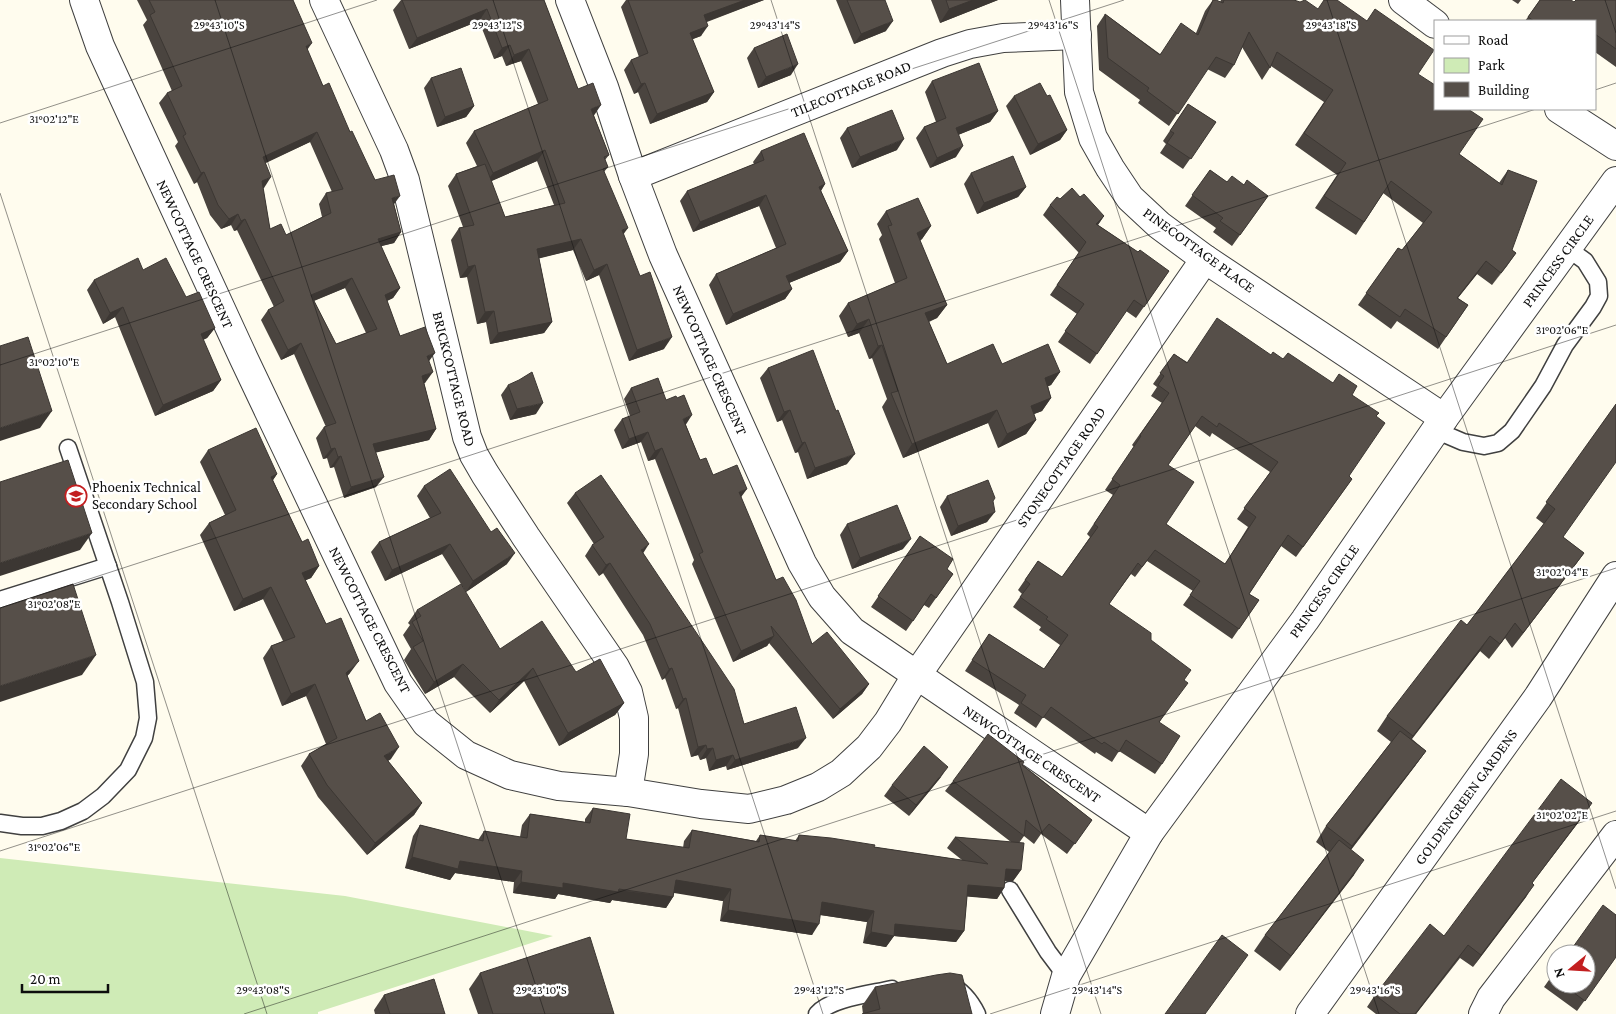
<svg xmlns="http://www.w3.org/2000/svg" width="1616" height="1014" viewBox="0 0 1616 1014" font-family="'Crimson Pro',serif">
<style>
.green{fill:#cfebb6}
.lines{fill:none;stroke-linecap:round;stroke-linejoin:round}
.lane-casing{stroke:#404040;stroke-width:19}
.street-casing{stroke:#404040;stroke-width:30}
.lane{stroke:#fff;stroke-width:16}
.street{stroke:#fff;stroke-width:28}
.wall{fill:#4a443f;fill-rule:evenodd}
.shaded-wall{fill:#3c3733}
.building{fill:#564f49;stroke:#3c3733;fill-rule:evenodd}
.ticks{fill:none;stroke:#0d0d0d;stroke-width:1;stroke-opacity:0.45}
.labels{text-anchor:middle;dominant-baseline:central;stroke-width:5;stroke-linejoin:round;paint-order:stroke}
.street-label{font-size:15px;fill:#0d0d0d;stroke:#fff}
.poi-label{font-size:15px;fill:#0d0d0d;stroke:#fff;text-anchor:start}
.ticks-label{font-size:12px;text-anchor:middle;fill:#0d0d0d;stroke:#fff;stroke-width:5;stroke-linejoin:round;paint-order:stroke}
</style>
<rect width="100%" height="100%" fill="#fffcee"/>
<polygon class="green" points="0,858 345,896 553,936 318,1012 318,1014 0,1014"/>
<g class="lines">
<g class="lane-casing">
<g id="lane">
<polyline points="1435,430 1463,442 1484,446 1498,443 1512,431 1543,386 1565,345 1593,307 1599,296 1598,282 1585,261 1567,248"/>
<polyline points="0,600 108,566"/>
<polyline points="0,823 22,826 42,826 61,821 83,811 103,796 128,770 144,738 148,718 145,682 120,602 68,448"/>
<polyline points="1010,890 1048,952 1066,976"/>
<path d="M950,985C963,991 971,1002 977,1014"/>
<path d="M817,1014C831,998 871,994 892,989"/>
</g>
</g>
<g class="street-casing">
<g id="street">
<polyline points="84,0 100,46 244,359 398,683 426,723 466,755 510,775 559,786 628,792 701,804 749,809 786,800 818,787 841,773 869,747 888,722 916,676 1205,259"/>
<polyline points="324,0 394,150 405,180 467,437 474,455 485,474 526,537 615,667 628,692 634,718 634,754 628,792"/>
<polyline points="570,0 604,87 633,176 663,255 802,563 822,597 852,631 1149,833"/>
<polyline points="1075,0 1079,92 1093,138 1110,168 1130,198 1159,225 1205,259 1444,418"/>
<polyline points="1403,0 1435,24"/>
<polyline points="1559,109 1616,146"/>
<polyline points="633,176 942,53 970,44 1003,38 1077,35"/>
<polyline points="1055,1014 1066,976 1149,833 1305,620 1444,418 1616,181"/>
<polyline points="1310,1014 1538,697 1616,576"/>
<polyline points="1483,1014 1491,998 1616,835"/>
</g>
</g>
<use href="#lane" class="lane"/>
<use href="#street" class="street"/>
</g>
<g class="wall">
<path d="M137,0H293L307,50L323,86L350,132L375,180L394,204L401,232L394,243L381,246L400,288L393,298L387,301L400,336L429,361L425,383H424L436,429L429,440L376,452V487L344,498L334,467L330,468L327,458L323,459L316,438L324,427H326L294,354L281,360L261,320L268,310L274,307L237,230L234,231L231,225L221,229L210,215L197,182L194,184L175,146L178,142L159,103L167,93L172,91L143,25L147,20ZM310,142L332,192L326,193L319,204L322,217L286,235L270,229L263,188H264L266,163ZM345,288L366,333L336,344L314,301Z"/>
<path d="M401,0H544L578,89L594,116L609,155L605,160L608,167L604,172L623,235L664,349L629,361L599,275L586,281L573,250L539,258L552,322L544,333L490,344L486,322L477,324L467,277L460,278L451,240L459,228L463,227L448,186L456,174L477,166L466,143L474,131L538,104L521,61L506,66L502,56L494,59L479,21L409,49L393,10ZM537,161L554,205L505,217L491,181Z"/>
<polygon points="626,0 764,0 707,22 701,36 692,39 714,92 707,102 650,124 638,92 634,94 624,70 631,60 639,57 621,7"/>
<polygon points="836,0 885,0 886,31 854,44"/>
<polygon points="931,0 998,0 940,23"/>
<polygon points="1213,0 1220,2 1221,0 1294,0 1418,74 1459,154 1499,183 1508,170 1512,250 1516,253 1492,285 1477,274 1458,298 1468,305 1438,349 1397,321 1391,329 1358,305 1398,248 1402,250 1423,223 1383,193 1356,235 1315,208 1337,175 1295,145 1324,102 1271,66 1262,80 1242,47 1234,65 1225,78 1207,69 1169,126 1138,103 1140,100 1099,70 1097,26 1105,14 1160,54 1196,33 1205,11"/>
<polygon points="1512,0 1521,0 1518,4"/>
<polygon points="1540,0 1574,2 1616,0 1616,67 1595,52 1595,21 1525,21"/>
<polygon points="754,48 791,75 758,88 747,58"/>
<polygon points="431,78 474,106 466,117 437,127 424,88"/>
<polygon points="932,81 998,111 990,122 958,135 956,157 930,168 916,138 924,127 936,122 925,92"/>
<polygon points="1014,96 1047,96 1067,130 1060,140 1030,155 1006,106"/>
<polygon points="1188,104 1216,122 1183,169 1160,153 1166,144 1163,141"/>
<polygon points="847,128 897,150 852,168 840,138"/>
<polygon points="761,151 825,184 821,191 848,251 840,262 789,283 792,289 785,299 726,325 709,285 716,274 776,248 759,206 693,232 680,201 687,191 754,164 753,162"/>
<polygon points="1210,170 1227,182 1244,185 1268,196 1232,246 1213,232 1216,228 1185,206"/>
<polygon points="971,173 1026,187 1018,197 977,214 964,184"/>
<polygon points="1080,197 1104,216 1098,225 1138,252 1169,271 1136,318 1126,311 1090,364 1058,342 1077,314 1050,295 1079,253 1043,215 1050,205 1060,199"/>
<polygon points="886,211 931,226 922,239 920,241 947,305 937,318 929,322 947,364 1002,364 1060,372 1051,385 1048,386 1051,398 1042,411 1034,414 1036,420 1026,434 998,448 988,423 903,458 882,407 887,399 872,358 869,359 859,333 848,337 839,316 848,303 895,283 879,239 882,235 877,224"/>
<polygon points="143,270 186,297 215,328 207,338 203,340 221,380 213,391 155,416 115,317 103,324 87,290 94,280"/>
<path d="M1174,354L1187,362L1271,355L1283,359L1333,383L1352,395L1376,417L1349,476L1352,479L1296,557L1281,546L1249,594L1259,600L1232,639L1183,605L1193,591L1147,561L1135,577L1131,574L1109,604L1151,640L1184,680L1159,723L1162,764L1155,774L1119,751L1112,762L1096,752L1095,754L1043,717L1036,728L1014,713L1019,705L965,671L989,634L1044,669L1060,645L1039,630L1041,627L1013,607L1022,594L1018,590L1038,561L1062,577L1090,537L1087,534L1113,495L1105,490L1134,447L1132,445L1162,403L1151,396L1157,387L1153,384ZM1195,426L1210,437L1212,433L1270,472L1237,519L1248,527L1225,564L1166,524L1168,465Z"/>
<polygon points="768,368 847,464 807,479 798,452 795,453 782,420 777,422 760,378"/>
<polygon points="508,385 536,414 510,420 501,395"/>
<polygon points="631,388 666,400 686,425 700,460 713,475 741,498 776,580 812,644 869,684 862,694 833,719 769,643 767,646 733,662 692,564 694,560 655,459 648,461 641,442 622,449 614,430 622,419 630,416 624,399"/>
<polygon points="1616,404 1563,537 1584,553 1573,568 1512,648 1505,638 1489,659 1480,651 1412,739 1426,751 1415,766 1351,850 1354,875 1280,971 1254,951 1265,935 1329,852 1316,842 1326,826 1391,742 1377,731 1387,716 1467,625 1544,524 1536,518"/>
<polygon points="208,450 277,474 273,480 302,542 319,566 311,578 305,580 326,624 350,673 347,676 366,721 391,759 388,761 422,803 414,815 367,855 318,797 301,766 309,754 326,744 306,696 282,706 263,658 271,646 283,641 263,599 234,611 200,535 209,523 225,515 200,462"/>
<polygon points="424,486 491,532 507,564 466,592 442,554 385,581 371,552 379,542 430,518 417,496"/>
<polygon points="575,493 643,553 744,724 798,748 727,770 726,766 709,771 706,758 700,760 698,755 691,757 678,708 676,709 665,678 662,680 643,635 603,573 599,576 585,556 592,545 594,544 567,503"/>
<polygon points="947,496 993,501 987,522 951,536 940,507"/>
<polygon points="847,524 903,549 852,569 840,535"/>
<polygon points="920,536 947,569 953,574 929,608 924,605 906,631 871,607"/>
<polygon points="417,610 500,649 576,672 624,703 615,715 559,746 524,681 490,713 454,677 425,694 404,660 411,649 403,635 410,625 408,623"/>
<polygon points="1023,765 1092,820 1067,854 1041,834 1034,844 1024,836 1019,843 1021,870 1013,881 1005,881 1004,888 997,899 967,896 964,931 956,942 894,936 886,947 863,943 867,922 820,915 812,935 720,921 723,901 674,892 673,897 666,908 612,900 610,903 558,894 555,899 513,893 514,882 455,873 450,880 405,868 413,836 420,825 478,840 484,831 520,837 522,825 530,814 585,822 585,819 593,808 626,839 683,848 684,841 692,830 756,841 760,835 795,841 799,835 874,847 962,860 947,848 955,837 1011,842 945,791 953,781"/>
<polygon points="941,777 909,816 884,796 892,785"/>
<polygon points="1584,815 1532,883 1526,897 1473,967 1460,958 1416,1014 1376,1014 1367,1007 1375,995"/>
<polygon points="1616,957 1577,1011 1544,987 1556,970 1556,984 1586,984"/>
<polygon points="480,973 614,1014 478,1014 469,989"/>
<polygon points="875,987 972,1014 863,1014 862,1006"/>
<polygon points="384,995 445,1014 375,1014 374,1010"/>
</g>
<g class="shaded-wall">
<polygon points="745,0 764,0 697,25 704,15"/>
<polygon points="973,0 998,0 940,23 949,9"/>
<polygon points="487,9 479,21 409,49 417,38"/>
<polygon points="893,21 886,31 854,44 861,34"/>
<polygon points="708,26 701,36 683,43 690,33"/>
<polygon points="312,43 305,53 306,46"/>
<polygon points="510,45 502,56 494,59 502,48"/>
<polygon points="529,49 521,61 506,66 514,55"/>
<polygon points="798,64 791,75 758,88 766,77"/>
<polygon points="645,83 638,92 634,94 641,84"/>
<polygon points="714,92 707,102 650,124 657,114"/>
<polygon points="601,105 593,117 591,109"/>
<polygon points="474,106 466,117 437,127 445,117"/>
<polygon points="998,111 990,122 948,139 956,128"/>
<polygon points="1067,130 1060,140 1030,155 1038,144"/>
<polygon points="317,132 310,142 256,167 263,157"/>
<polygon points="904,139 897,150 852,168 860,157"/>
<polygon points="963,146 956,157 930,168 937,158"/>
<polygon points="545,150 537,161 485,184 493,173"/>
<polygon points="204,172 197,182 194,184 201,173"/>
<polygon points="271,177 264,188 254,192 262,181"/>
<polygon points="825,184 818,195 819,187"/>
<polygon points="1026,187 1018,197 977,214 984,203"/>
<polygon points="766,195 759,206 693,232 700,222"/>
<polygon points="400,196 392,207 392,198"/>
<polygon points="238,214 231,225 221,229 229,219"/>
<polygon points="1104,216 1097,226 1096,224"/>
<polygon points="245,219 237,230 234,231 241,221"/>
<polygon points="931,226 922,239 907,247 917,233"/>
<polygon points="628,228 620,239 622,230"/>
<polygon points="401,232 394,243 370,249 378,239"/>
<polygon points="581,239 573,250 529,261 537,249"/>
<polygon points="848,251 840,262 779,287 786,276"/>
<polygon points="1516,253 1507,266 1492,285"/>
<polygon points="1486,261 1477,274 1448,310 1457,298"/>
<polygon points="607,264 599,275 586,281 594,270"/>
<polygon points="475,265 467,277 460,278 468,267"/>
<polygon points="352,278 345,288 303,305 311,295"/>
<polygon points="400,288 393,298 378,305 385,295"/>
<polygon points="792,289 785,299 726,325 733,314"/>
<polygon points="947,305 937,318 916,326 925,313"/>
<polygon points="123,307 115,317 103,324 110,313"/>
<polygon points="494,311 486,322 477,324 485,312"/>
<polygon points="869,319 859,333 848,337 857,324"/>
<polygon points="552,322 544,333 490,344 498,333"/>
<polygon points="215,328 207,338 193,344 201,334"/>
<polygon points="672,337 664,349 629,361 637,350"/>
<polygon points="301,343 294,354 281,360 288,350"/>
<polygon points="882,345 872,358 869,359 878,346"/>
<polygon points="435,353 427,364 427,356"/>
<polygon points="433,372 425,383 415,387 422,376"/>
<polygon points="1060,372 1051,385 1036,392 1045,378"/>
<polygon points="221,380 213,391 155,416 163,405"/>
<polygon points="1051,398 1042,411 1021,419 1031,406"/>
<polygon points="543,403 536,414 510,420 517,409"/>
<polygon points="790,410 782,420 777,422 784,412"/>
<polygon points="997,410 988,423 903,458 912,444"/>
<polygon points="52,411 40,428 0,441 0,428"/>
<polygon points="692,415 685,426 683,419"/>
<polygon points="1036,420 1026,434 998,448 1007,434"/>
<polygon points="436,429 429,440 366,455 373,444"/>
<polygon points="648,432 641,442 622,449 629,439"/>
<polygon points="805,442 798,452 795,453 802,443"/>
<polygon points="335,448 327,458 323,459 331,449"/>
<polygon points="662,448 655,459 648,461 655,451"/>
<polygon points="855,454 847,464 807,479 815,468"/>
<polygon points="341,456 334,467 330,468 338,457"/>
<polygon points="277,474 269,486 271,477"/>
<polygon points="384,477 376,487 344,498 351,487"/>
<polygon points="747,489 739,500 739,492"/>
<polygon points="995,512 987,522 951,536 958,526"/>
<polygon points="92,533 80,550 0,576 0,563"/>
<polygon points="911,539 903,549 852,569 860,558"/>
<polygon points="450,544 442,554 385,581 392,570"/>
<polygon points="649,544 642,555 641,550"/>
<polygon points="515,553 507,564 466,592 473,581"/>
<polygon points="1584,553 1573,568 1512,648 1523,633"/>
<polygon points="610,563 603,573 599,576 606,565"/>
<polygon points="319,566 311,578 293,586 302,573"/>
<polygon points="271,587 263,599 234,611 243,599"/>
<polygon points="1515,623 1505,638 1489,659 1500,644"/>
<polygon points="774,636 767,646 733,662 741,651"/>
<polygon points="1490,636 1480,651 1402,751 1413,736"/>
<polygon points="96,655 82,675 0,702 0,686"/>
<polygon points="359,661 350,673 338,686 346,673"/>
<polygon points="463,664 454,677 425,694 434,682"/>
<polygon points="533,668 524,681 490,713 499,700"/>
<polygon points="672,668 665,678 662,680 669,669"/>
<polygon points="315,684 306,696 282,706 291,694"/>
<polygon points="869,684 862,694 833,719 840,709"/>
<polygon points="686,698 678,708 676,709 683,699"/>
<polygon points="624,703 615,715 559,746 568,733"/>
<polygon points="806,738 798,748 727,770 735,760"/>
<polygon points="706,745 698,755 691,757 698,747"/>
<polygon points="399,747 391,759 375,768 384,756"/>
<polygon points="713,748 706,758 700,760 707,749"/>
<polygon points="1426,751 1415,766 1342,861 1352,846"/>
<polygon points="733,755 726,766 709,771 716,760"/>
<polygon points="948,767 941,777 909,816 916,805"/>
<polygon points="422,803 414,815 367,855 375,843"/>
<polygon points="1592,803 1584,815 1523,895"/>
<polygon points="412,857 460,861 522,871 514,882 455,873 450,880 405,868"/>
<polygon points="1364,860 1354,875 1280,971 1291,956"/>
<polygon points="1006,869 1021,870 1013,881 998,880"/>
<polygon points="676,880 731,889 723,901 668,892"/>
<polygon points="521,882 563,883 673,897 666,908 612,900 610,903 558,894 555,899 513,893"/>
<polygon points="968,885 1004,888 997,899 960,896"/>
<polygon points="1534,885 1526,897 1473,967 1481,955"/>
<polygon points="822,902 874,911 867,922 814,914"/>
<polygon points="728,910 819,924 812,935 720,921"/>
<polygon points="895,924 964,931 956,942 894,936 886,947 863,943 871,932"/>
<polygon points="1468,945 1416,1014 1415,1014"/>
</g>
<g class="building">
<path d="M149,0H293L312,43L306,46L323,86L329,83L350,132L352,131L375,180L394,175L400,196L392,198L401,232L378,239L400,288L385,295L400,336L425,327L435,353L427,356L433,372L422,376L436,429L373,444L384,477L351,487L341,456L338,457L335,448L331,449L324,427L336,423L301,343L288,350L268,310L284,301L245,219L241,221L238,214L229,219L218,205L204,172L201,173L183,136L186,134L167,93L182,86L150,15L155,12ZM317,132L343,189L326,193L331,213L286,235L281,224L270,229L262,181L271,177L263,157ZM352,278L377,329L336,344L311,295Z"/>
<polygon points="402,0 544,0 578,89 593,83 601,105 591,109 609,155 604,157 608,167 603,169 628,228 622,230 640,276 650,272 672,337 637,350 607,264 594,270 581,239 537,249 552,322 498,333 494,311 485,312 475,265 468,267 459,228 474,225 456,174 485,164 505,217 565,203 545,150 493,173 474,131 548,100 529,49 514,55 510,45 502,48 487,9 417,38"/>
<polygon points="628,0 745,0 704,15 708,26 690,33 714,92 657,114 645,83 641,84 631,60 648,53"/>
<polygon points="847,0 885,0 893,21 861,34"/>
<polygon points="946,0 973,0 949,9"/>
<polygon points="1213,0 1216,0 1223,3 1224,0 1294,0 1300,2 1305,0 1318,9 1324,0 1337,0 1367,21 1375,9 1434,50 1418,74 1435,85 1435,109 1468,109 1483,119 1459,154 1502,185 1508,170 1537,181 1512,250 1516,253 1501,273 1486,261 1457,298 1468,305 1446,337 1405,309 1400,317 1366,293 1398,248 1402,250 1432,212 1391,181 1364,222 1324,196 1346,163 1304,133 1333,90 1277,52 1270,68 1249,32 1234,65 1216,57 1178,114 1147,91 1149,88 1108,58 1105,14 1160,55 1181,23 1198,35"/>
<polygon points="1540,0 1571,0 1574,2 1576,0 1616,0 1616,49 1595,34 1595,21 1534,21 1528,17"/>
<polygon points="787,34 798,64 766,77 754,48"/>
<polygon points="979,63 998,111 956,128 963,146 937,158 924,127 946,118 932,81"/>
<polygon points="461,68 474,106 445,117 431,78"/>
<polygon points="1040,83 1047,96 1050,95 1067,130 1038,144 1014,96"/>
<polygon points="1188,104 1216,122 1191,159 1167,143 1174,133 1170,131"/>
<polygon points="892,110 904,139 860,157 847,128"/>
<polygon points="804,133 825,184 819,187 848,251 786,276 792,289 733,314 716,274 786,244 766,195 700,222 687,191 764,160 761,151"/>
<polygon points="1013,156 1026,187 984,203 971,173"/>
<polygon points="1210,170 1227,182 1232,176 1244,185 1247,180 1268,196 1240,235 1220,221 1223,218 1192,195"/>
<polygon points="1072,188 1080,197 1084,194 1104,216 1096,224 1138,252 1140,250 1169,271 1144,307 1134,300 1097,354 1065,331 1084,304 1057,285 1086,242 1050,205 1057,197 1060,199"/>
<polygon points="918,198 931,226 917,233 947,305 925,313 947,364 993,344 1002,364 1048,344 1060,372 1045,378 1051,398 1031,406 1036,420 1007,434 997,410 912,444 891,393 898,391 882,345 878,346 869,319 857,324 848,303 907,278 888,226 892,225 886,211"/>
<polygon points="138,258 143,270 166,258 186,297 199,292 215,328 201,334 221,380 163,405 123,307 110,313 94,280"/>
<path d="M1217,318L1271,355L1273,352L1283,359L1288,353L1333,383L1339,374L1357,386L1352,395L1379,413L1376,416L1385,423L1349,476L1352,479L1303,547L1288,535L1249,594L1259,600L1239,629L1190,595L1200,581L1155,550L1142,567L1138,563L1109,604L1151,633V640L1191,670L1184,680L1188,683L1159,722L1180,736L1162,764L1126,740L1119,752L1104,742L1102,744L1051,707L1043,718L1021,703L1026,695L972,660L989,634L1044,669L1068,635L1046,619L1048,617L1020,597L1030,584L1025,580L1038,561L1062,577L1098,527L1094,524L1120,485L1112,479L1141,436L1140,435L1169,393L1158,385L1164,376L1160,373L1174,354L1187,363ZM1202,416L1217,427L1219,423L1278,462L1244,508L1256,517L1225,564L1166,524L1194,482L1168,465Z"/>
<polygon points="28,337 52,411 0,428 0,346"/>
<polygon points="813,350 836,411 838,410 855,454 815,468 805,442 802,443 790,410 784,412 768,368"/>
<polygon points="532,372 543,403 517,409 508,385 519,380"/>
<polygon points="658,378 666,400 676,396 677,398 684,395 692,415 683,419 700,460 706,458 713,475 737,465 747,489 739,492 776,580 783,577 796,600 812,644 827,632 869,684 840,709 771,626 774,636 741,651 699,554 703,552 662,448 655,451 648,432 629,439 622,419 640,412 631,388"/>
<polygon points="1616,404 1616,462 1563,537 1584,553 1523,633 1515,623 1500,644 1490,636 1413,736 1387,716 1461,620 1467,625 1555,509 1546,502"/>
<polygon points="256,428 277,474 271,477 302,542 308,539 319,566 302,573 326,624 341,618 359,661 346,673 366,721 380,713 399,747 384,756 422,803 375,843 327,785 309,754 337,738 315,684 291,694 271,646 295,637 271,587 243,599 209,523 236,510 208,450"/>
<polygon points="68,460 92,533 0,563 0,482"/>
<polygon points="450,469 491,532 497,528 515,553 473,581 450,544 392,570 379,542 441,513 424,486"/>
<polygon points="601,475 649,544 641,550 734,689 744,724 796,707 806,738 735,760 733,755 716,760 713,748 707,749 706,745 698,747 686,698 683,699 672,668 669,669 650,624 610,563 606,565 592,545 604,537 575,493"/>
<polygon points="988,480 995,498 993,501 995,512 958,526 947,496"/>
<polygon points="897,505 911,539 860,558 847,524"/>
<polygon points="920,536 953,559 947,569 953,574 936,598 931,594 913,621 878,596"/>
<polygon points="73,584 96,655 0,686 0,608"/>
<polygon points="461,584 500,649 542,621 576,672 600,659 624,703 568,733 533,668 499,700 463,664 434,682 413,647 423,641 412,622 421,616 417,610"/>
<polygon points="1400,731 1426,751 1352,846 1326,826"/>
<polygon points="988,734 1024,762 1022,765 1092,820 1075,844 1049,824 1041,833 1026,820 1024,836 953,781"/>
<polygon points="924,746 948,767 916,805 892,785"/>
<polygon points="1561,779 1592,803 1532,883 1534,885 1481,955 1468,945 1415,1014 1400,1014 1375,995 1430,924 1444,936"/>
<polygon points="593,808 630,814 626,839 689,848 692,830 759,842 760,835 798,841 799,835 831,838 875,845 874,847 988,864 955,837 1024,843 1021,870 1006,869 1004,888 968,885 964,931 895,924 894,936 871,932 874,911 822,902 819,924 728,910 731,889 676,880 673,897 619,889 618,892 563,883 563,888 521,882 522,871 460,861 458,869 412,857 420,825 483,841 484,831 527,838 530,814 590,823"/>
<polygon points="1339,840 1364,860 1291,956 1265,935"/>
<polygon points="1603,905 1616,915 1616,957 1585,1001 1562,984 1586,984 1586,954 1568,954"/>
<polygon points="1222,935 1248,955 1205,1014 1165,1014"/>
<polygon points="590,937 614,1014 493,1014 480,973"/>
<polygon points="1556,970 1556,979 1552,976"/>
<polygon points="950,973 962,975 972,1014 862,1014 880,1009 875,987 936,975"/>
<polygon points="434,979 445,1014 390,1014 384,995"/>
</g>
<path class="ticks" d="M215,0L545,1014M493,0L823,1014M771,0L1101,1014M1049,0L1379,1014M1327,0L1616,889M1605,0L1616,33M1595,90L1616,83M0,123L377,0M0,193L267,1014M0,365L1124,0M0,608L1536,109M0,851L1616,325M244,1014L1616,568M990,1014L1616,811"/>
<defs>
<g id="school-ring" transform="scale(1.125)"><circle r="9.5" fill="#fff" stroke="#c31f20" stroke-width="1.5"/><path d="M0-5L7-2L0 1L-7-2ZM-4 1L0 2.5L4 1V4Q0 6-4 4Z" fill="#c31f20"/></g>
</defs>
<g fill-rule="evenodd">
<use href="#school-ring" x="76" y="496"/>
</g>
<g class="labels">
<g class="street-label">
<text transform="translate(851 89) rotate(-22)">TILECOTTAGE ROAD</text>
<text transform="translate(1199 250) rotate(36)">PINECOTTAGE PLACE</text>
<text transform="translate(195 254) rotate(65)">NEWCOTTAGE CRESCENT</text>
<text transform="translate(1558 261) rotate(-54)">PRINCESS CIRCLE</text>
<text transform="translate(710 360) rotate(66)">NEWCOTTAGE CRESCENT</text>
<text transform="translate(454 379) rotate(76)">BRICKCOTTAGE ROAD</text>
<text transform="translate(1061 467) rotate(-55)">STONECOTTAGE ROAD</text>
<text transform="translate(1324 591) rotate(-55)">PRINCESS CIRCLE</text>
<text transform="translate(370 620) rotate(63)">NEWCOTTAGE CRESCENT</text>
<text transform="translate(1032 754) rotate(34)">NEWCOTTAGE CRESCENT</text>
<text transform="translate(1466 797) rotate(-54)">GOLDENGREEN GARDENS</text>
</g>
<g class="poi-label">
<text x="92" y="487">Phoenix Technical<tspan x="92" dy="17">Secondary School</tspan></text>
</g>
</g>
<g class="ticks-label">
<text x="219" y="29">29°43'10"S</text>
<text x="497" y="29">29°43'12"S</text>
<text x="775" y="29">29°43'14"S</text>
<text x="1053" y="29">29°43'16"S</text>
<text x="1331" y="29">29°43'18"S</text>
<text x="54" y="123">31°02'12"E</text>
<text x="1562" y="334">31°02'06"E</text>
<text x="54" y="366">31°02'10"E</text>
<text x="1562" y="576">31°02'04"E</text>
<text x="54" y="608">31°02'08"E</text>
<text x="1562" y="819">31°02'02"E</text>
<text x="54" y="851">31°02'06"E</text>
<text x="263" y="994">29°43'08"S</text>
<text x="541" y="994">29°43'10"S</text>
<text x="819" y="994">29°43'12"S</text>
<text x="1097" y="994">29°43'14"S</text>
<text x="1375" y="994">29°43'16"S</text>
</g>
<rect x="1434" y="20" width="162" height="90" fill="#ffffff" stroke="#9e9e9e"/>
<rect x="1444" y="36" width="25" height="8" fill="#ffffff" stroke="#9e9e9e"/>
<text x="1478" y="45" font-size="15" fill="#0d0d0d">Road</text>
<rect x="1444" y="58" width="25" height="15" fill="#cfebb6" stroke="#9e9e9e"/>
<text x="1478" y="70" font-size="15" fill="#0d0d0d">Park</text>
<rect x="1444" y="82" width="25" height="15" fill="#564f49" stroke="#9e9e9e"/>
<text x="1478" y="95" font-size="15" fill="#0d0d0d">Building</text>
<g transform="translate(1571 969) rotate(252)"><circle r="24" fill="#ffffff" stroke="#9e9e9e"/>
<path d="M0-4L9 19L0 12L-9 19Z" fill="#c31f20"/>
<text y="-8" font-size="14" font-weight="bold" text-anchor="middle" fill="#0d0d0d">N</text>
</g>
<path d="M22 984v8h86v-8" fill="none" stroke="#0d0d0d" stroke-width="2.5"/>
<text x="30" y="984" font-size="15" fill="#0d0d0d" stroke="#ffffff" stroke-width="4" paint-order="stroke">20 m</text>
</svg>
